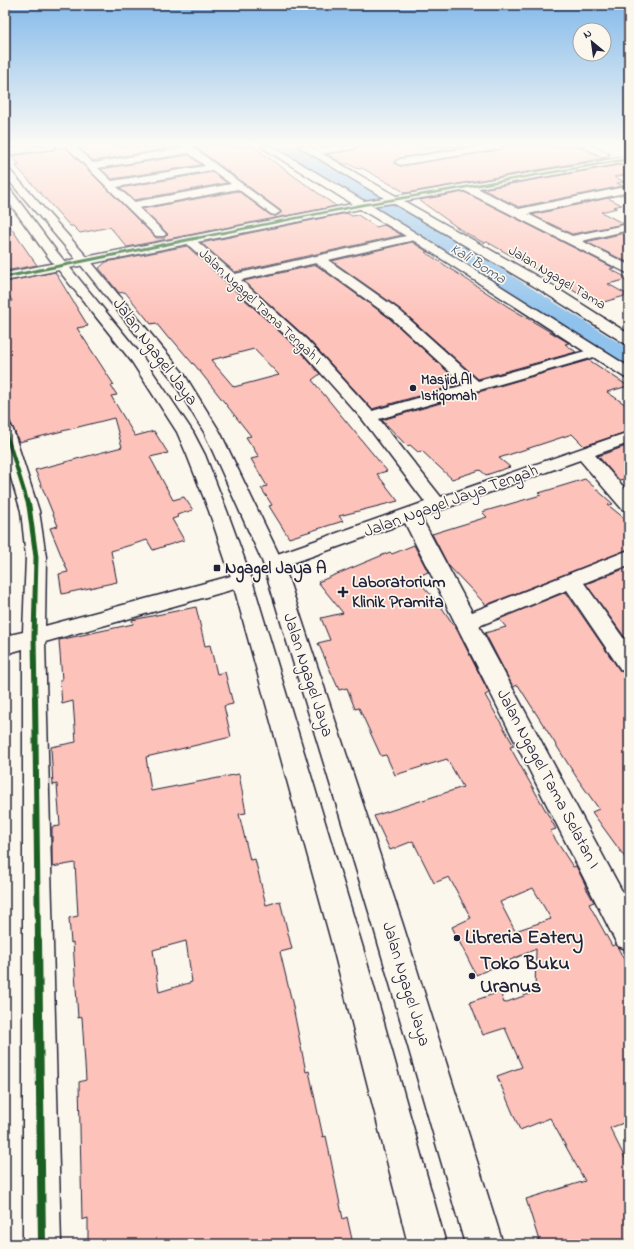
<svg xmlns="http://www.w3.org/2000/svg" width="634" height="1249" viewBox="0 0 634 1249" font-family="'Indie Flower',sans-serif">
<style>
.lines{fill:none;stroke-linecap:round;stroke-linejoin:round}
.river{fill:#8fc2ec;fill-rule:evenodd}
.building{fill:#fdc2ba;stroke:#22223b;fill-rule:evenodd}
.street-casing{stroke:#22223b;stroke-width:3}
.secondary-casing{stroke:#22223b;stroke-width:3}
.primary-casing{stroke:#22223b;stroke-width:3}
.street{fill:#fbf7ec;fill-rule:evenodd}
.secondary{fill:#fbf7ec;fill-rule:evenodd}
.primary{fill:#fbf7ec;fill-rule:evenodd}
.cycleway-far5-casing{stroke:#fbf7ec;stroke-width:3.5}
.cycleway-far4-casing{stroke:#fbf7ec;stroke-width:4.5}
.cycleway-far3-casing{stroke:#fbf7ec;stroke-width:6}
.cycleway-far2-casing{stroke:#fbf7ec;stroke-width:8}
.cycleway-far1-casing{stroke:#fbf7ec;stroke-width:8}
.cycleway-casing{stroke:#fbf7ec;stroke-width:10}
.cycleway-far5{stroke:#1b5e20;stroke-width:2.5}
.cycleway-far4{stroke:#1b5e20;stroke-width:3}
.cycleway-far3{stroke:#1b5e20;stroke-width:4}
.cycleway-far2{stroke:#1b5e20;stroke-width:5}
.cycleway-far1{stroke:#1b5e20;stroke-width:6}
.cycleway{stroke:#1b5e20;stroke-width:8}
.poi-dot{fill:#22223b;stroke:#fbf7ec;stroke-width:1.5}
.labels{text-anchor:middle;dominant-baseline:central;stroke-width:3.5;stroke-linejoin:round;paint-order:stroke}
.far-street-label{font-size:14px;fill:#22223b;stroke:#fbf7ec}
.far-poi-label{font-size:14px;font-weight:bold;fill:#22223b;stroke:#fbf7ec;text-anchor:start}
.far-water-label{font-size:15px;font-style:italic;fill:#485a79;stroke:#fbf7ec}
.street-label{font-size:17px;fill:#22223b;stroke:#fbf7ec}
.poi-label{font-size:17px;font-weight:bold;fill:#22223b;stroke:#fbf7ec;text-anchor:start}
.near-poi-label{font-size:20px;font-weight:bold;fill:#22223b;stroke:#fbf7ec;text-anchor:start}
</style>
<rect width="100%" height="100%" fill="#fbf7ec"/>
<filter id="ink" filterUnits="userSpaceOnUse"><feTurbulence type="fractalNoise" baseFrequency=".025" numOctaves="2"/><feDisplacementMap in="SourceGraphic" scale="8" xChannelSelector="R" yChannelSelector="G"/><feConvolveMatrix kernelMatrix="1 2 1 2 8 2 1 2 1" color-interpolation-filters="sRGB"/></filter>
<g filter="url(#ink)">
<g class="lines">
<g class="river">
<polygon points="5,146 20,146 18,149 5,152"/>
<polygon points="275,146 295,146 394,202 629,349 629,368 620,365 380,210 277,149"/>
</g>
</g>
<g class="building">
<polygon points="77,146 180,146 180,147 93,161"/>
<polygon points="194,146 252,146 336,206 127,247 110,227 80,233 73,226 70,226 16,166 20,165 12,156 52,150 65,147 156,238 164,238 168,234 142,209 238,191 270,215 276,216 281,213 281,211"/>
<polygon points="358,146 471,146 400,158 394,163 400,166 499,150 504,146 577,146 606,158 406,193 362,168 358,169 349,164 344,164 327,154 353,150"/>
<polygon points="189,155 201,165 112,179 101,169"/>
<polygon points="619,165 629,168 629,174 614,177 625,182 617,183 623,186 519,207 482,189"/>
<polygon points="212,172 227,183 134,200 120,188"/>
<polygon points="464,192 614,268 610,269 629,279 608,284 628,295 597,304 487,242 484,243 461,230 419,200"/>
<polygon points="608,198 622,205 613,207 617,208 601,212 624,224 572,234 532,215"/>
<polygon points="347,213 352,216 358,215 376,227 384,225 402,235 235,272 201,243"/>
<polygon points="5,219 29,254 37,265 5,271"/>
<polygon points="629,232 629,263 586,242"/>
<polygon points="412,242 428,252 425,252 507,306 569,343 565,344 576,352 478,379 400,309 332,261"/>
<path d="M187,246L296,347L320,374L312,380L387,471L377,474L398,501L339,516L343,521L289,538L269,506L272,505L261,488L267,486L251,459L259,457L246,437L251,436L194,364H193L171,338L169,339L156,323L151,324L125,292L119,293L99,268L106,262ZM254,349L279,375L234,387L211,360Z"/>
<polygon points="316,265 388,317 461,384 372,409 308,339 244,281"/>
<polygon points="55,272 88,326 77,328 114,385 111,386 117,395 111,396 135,436 154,431 168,453 150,457 173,500 184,497 193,510 177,515 178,517 172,519 184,540 153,550 147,540 111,551 117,582 62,594 59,574 68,572 50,528 58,526 35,470 122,447 114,418 19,442 5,409 5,303 12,301 5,288 5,282"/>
<polygon points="589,360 628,386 607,392 629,407 629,431 584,446 572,434 499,458 510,467 486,475 480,470 452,479 422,451 418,452 410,445 407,446 382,420"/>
<polygon points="629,445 629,478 619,480 598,456"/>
<polygon points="585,479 613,504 608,505 629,522 629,549 486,605 448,565 432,534 487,517 482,512 541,495 539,493"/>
<path d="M414,545L428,572L415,578L438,602L457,630L489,693L485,695L514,746L510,747L556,829L550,831L573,867L576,866L586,886H585L594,902L589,904L612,946L616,944L618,948L629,969V1121L610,1128L629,1166V1244H540L526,1199L585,1181L550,1118L520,1130L497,1076L522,1067L505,1028L483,1035L470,1002L500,992L504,1003L535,992L536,949L476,975L452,927L471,918L449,877L434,883L413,841L390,850L374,816L463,787L447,759L395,775L386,755L381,756L359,708L355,709L347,688L339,690L318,643L330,640L321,618L343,613L318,582L390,552L392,554ZM533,888L551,919L515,931L500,902Z"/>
<polygon points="629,567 629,643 586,584"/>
<polygon points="566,592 620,671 629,674 629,863 592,812 599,809 577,778 518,685 513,687 485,633 506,627 499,619"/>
<path d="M196,607L205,646L210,645L217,674L225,672L233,704L224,706L231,737L146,757L151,791L239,774L246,813L239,814L250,860L255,859L266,905L280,901L292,949L280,952L292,1002L306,1072L309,1071L323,1137L326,1136L343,1219L347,1217L353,1244H88V1218L82,1220L79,1082L86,1080L82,1017L78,1018L73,942L71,943L69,918L78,916L75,863L52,867V827L60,826L57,784L53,785L51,747L76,742L73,701L62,704L60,680H62L59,640L133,624L132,620ZM186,941L192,982L159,992L153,950Z"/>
</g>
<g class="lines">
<g class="street-casing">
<g id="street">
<path d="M66,146H75L93,163L182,148L181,146H191L280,212L275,215L271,214L238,189L139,208L166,234L164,236H156ZM189,153L205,166L112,181L98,168ZM212,170L231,184L134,202L117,187Z"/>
<polygon points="334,146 357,146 353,149 313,155 308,152 313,149"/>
<polygon points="481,146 503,146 499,149 400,165 395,162 400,159"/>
<polygon points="581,146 593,146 609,154 604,157 601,156"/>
<polygon points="620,158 629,161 629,167 617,163 615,161 617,159"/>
<polygon points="465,184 477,188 519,209 629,186 629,192 528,214 572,236 629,224 629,230 582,241 629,265 629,274 461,189 460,187 461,185"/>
<path d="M415,234L419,235L421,237L419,239L328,260L399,310L478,381L596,348L601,349L603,352L601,355L379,419L441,497L629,432V443L595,455L629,493V511L622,509L580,460L421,517L472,612L629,550V565L584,583L629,646V673L621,670L567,590L479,626L629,904V950L618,946L405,523L273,570L266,568L263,563L266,558L425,502L363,420L297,346L182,239L184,237H192L235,274ZM316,263L389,316L464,385L372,411L307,340L241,280Z"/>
<polygon points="5,425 11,426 13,430 39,511 46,557 45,626 242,573 249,575 252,580 249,585 45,642 61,1244 23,1244 23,649 5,654 5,636 23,632 26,557 21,511 5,458"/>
</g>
</g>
<g class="secondary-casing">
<g id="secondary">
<polygon points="29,146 56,146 52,149 5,155 5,149"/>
<polygon points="260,146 271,146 364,201 384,198 298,146 309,146 396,196 629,156 629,162 404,201 547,282 629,334 629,344 624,343 537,288 393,203 372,206 419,235 629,367 629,379 624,377 411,239 360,209 5,281 5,273 352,204"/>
</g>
</g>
<g class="primary-casing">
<g id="primary">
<polygon points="5,167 8,168 88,258 184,374 220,432 283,563 403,925 503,1244 465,1244 373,925 263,563 204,432 172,379 80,264 5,176"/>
<polygon points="5,188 10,189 57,252 142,356 193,432 205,455 227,511 252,580 363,948 446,1244 408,1244 333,948 232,580 209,511 187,455 177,432 132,362 49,258 5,197"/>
</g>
</g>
<use href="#street" class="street"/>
<use href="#secondary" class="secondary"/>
<use href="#primary" class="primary"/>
<g class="cycleway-far5-casing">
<polyline id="cycleway-far5" points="192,239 362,205 629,159"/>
</g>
<g class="cycleway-far4-casing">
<polyline id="cycleway-far4" points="5,277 197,238"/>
</g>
<g class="cycleway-far3-casing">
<polyline id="cycleway-far3" points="5,430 29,507"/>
</g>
<g class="cycleway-far2-casing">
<polyline id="cycleway-far2" points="29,506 36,557 34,637 35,698"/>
</g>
<g class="cycleway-far1-casing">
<polyline id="cycleway-far1" points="35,697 38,941"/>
</g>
<g class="cycleway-casing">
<polyline id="cycleway" points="38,940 42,1244"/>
</g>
<use href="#cycleway-far5" class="cycleway-far5"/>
<use href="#cycleway-far4" class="cycleway-far4"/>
<use href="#cycleway-far3" class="cycleway-far3"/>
<use href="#cycleway-far2" class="cycleway-far2"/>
<use href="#cycleway-far1" class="cycleway-far1"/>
<use href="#cycleway" class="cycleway"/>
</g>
</g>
<linearGradient id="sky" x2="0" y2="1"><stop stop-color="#84baea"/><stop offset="0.45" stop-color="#fdfbf6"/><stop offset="1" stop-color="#fdfbf6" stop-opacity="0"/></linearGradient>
<rect width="634" height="321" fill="url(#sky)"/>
<g class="poi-dot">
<circle cx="413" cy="388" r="4"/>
<rect x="213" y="564" width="8" height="8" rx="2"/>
<path d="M341 586h4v4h4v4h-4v4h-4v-4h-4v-4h4z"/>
<circle cx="457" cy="938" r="4"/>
<circle cx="472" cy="976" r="4"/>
</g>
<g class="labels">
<g class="far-street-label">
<text transform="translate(557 278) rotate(31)">Jalan Ngagel Tama</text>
<text transform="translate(260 307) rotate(43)">Jalan Ngagel Tama Tengah I</text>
</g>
<g class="far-poi-label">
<text x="421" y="380">Masjid Al<tspan x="421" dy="16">Istiqomah</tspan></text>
</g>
<g class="far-water-label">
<text transform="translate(478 264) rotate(32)">Kali Boma</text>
</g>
<g class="street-label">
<text transform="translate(155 352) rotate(53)">Jalan Ngagel Jaya</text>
<text transform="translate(451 501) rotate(-20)">Jalan Ngagel Jaya Tengah</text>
<text transform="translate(308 675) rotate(72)">Jalan Ngagel Jaya</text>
<text transform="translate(548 779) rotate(62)">Jalan Ngagel Tama Selatan I</text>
<text transform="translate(406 984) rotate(73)">Jalan Ngagel Jaya</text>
</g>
<g class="poi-label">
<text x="225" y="568">Ngagel Jaya A</text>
<text x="352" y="582">Laboratorium<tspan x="352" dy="20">Klinik Pramita</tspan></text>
</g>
<g class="near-poi-label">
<text x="465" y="938">Libreria Eatery</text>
<text x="480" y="964">Toko Buku<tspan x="480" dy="23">Uranus</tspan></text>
</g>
</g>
<rect width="634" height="1249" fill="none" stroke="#fbf7ec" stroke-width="20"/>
<rect x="10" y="10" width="614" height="1229" fill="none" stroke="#22223b" stroke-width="1.5" filter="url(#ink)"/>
<g transform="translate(592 42) rotate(331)"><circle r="19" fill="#fbf7ec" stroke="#a4a2a5"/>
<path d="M0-3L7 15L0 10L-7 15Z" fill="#22223b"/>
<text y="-6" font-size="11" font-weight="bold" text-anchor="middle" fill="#22223b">N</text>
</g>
</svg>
